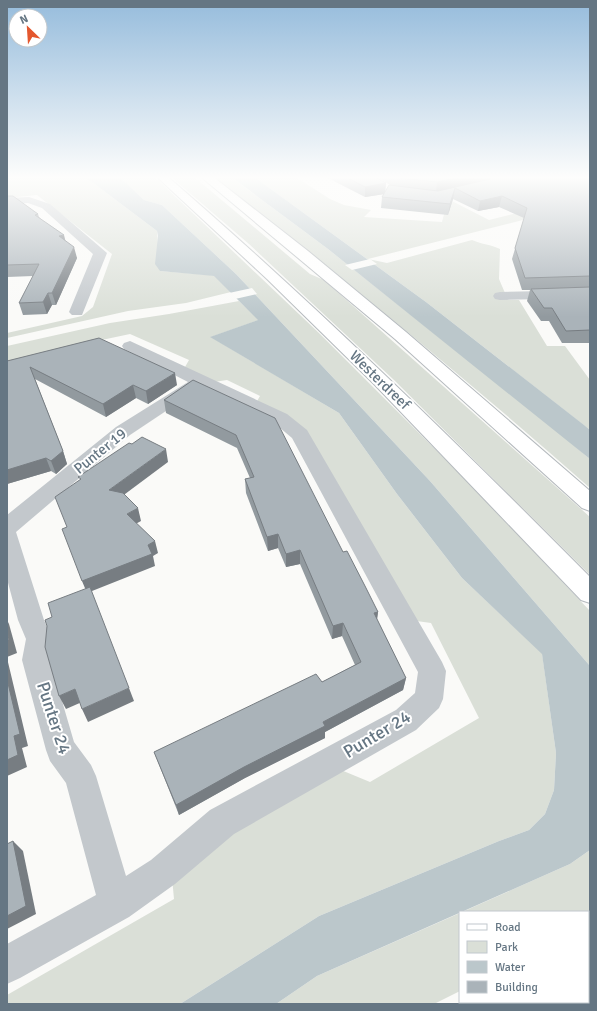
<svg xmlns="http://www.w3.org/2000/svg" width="597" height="1011" viewBox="0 0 597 1011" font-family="Signika,sans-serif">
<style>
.green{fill:#dadfd7}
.water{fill:#bbc7cb}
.pier{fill:#fafaf8}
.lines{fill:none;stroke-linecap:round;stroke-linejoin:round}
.major-casing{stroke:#b5babe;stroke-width:2}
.minor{fill:#c3c8cc;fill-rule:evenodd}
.major{fill:#fff;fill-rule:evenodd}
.wall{fill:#929a9f}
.shaded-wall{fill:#777d82}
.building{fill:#aab3b9;stroke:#777d82}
.labels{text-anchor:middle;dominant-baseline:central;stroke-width:4;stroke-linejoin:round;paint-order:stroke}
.street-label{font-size:15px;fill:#657683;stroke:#fff}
.near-street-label{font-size:18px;fill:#657683;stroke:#fff}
</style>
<rect width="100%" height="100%" fill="#fafaf8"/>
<g class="green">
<polygon points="7,176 81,176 92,182 157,231 160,271 210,275 215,276 231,292 186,303 128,311 7,338 7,333 82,316 93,307 112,254 37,195 7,198"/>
<polygon points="126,176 153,176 159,181 320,334 459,473 590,611 590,666 430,481 236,274 162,205 144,200 122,179"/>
<polygon points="170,176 193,176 310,274 324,280 590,517 590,575 394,380 249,244"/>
<path d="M212,176L231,177L328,249L563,436L590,459V488C468,380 341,276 212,176Z"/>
<path d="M253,176H294L330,199L344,205L371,210L364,217L442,222L448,199L489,220L590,195V200L519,221L368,259L387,263L472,240C483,245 490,244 500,249L499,279L508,300H519L547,346H565L590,380V430L426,302Z"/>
<polygon points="239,301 259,320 211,337 339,413 397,494 462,578 542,653 556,753 554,790 545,814 529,830 499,841 319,916 180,1004 7,1004 7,995 174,899 171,867 341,770 370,782 479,718 431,623 402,619 298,429 256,403 260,396 227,380 214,382 185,367 189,360 130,334 45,352 7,367 7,346 110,323 169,314"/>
<polygon points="590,850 590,928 588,929 588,912 462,912 570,864"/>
<polygon points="460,913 460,991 434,1004 276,1004 317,976"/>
</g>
<g class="water">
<polygon points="80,176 126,176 122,179 144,200 162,205 236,274 430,481 590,666 590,850 570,864 317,976 276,1004 180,1004 319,916 499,841 529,830 545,814 554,790 556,753 542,654 462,578 397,494 339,413 210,337 258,320 214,276 160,271 155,264 158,236 157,231 92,182"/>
<polygon points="230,176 253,176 426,302 584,425 590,430 590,459 328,249"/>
</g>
<g class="pier">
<polygon points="370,259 377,264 352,270 345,265"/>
<polygon points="252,288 257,294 235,299 229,293"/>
</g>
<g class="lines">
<g class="major-casing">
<g id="major">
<path d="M156,176H167C314,303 453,439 590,577V603L581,600L374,384L267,279Z"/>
<polygon points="200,176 212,176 308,251 406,332 590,491 590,511 582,508 395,339"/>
</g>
</g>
<g class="minor">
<polygon points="29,197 50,204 107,253 82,315 72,315 69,312 93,254 42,208 28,203 7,204 7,198"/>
<polygon points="590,290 590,298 500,300 495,299 493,296 495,293 500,292"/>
<path d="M130,341L287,414L307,430L442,662L446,671L443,699L439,708L416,730L234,834L175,884L129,917L20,978L7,984V944L96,895L66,783L50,761L46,750L22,660L26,639L18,620L7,579V515L116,427L188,382L124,349L122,346L124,343ZM199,387L273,422L292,438L418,672L415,693L396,710L210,810L151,860L126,876L96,776L91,765L74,742L50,660L52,639L44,620L16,532L130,435L196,391Z"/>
<rect x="588" y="954" width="2" height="38"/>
<polygon points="503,1002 546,1002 545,1004 502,1004"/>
</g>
<use href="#major" class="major"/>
</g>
<g class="wall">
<polygon points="324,176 373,176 386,183 385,192 392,186 375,176 590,176 590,343 562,343 549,321 541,321 527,301 530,290 522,290 512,259 524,218 499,207 478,211 453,199 448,215 381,208 382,197 384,194 365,197"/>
<polygon points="7,196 38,214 39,217 65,241 77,258 56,305 52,305 47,314 23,315 19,303 33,276 7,277"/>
<polygon points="7,361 177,385 148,404 136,398 106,417 35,379 63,451 67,464 56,474 51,471 7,484"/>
<polygon points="193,380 343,552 378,612 377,620 406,678 403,690 325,732 325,738 245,778 179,815 154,752 322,682 355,665 342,636 332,639 300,564 286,567 278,548 268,551 246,493 245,479 250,478 237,448 166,413 164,400"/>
</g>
<g class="shaded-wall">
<polygon points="464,176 505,176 436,192 437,182"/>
<polygon points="386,183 385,194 365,197 365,187"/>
<polygon points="455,188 453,199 448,215 450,204"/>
<polygon points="502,196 499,207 478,211 480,201"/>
<polygon points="64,235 67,247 59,236"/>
<polygon points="74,247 77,258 56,305 52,293"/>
<polygon points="48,293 52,305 47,314 43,302"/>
<polygon points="175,373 177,385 148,404 146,391"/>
<polygon points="133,385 136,398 106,417 103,404"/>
<polygon points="166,449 168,462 113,503 109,490"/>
<polygon points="63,451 67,464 56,474 51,461"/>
<polygon points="46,458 51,471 7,484 7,470"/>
<polygon points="138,508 141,521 130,527 127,514"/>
<polygon points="278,534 278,548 268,551 267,537"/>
<polygon points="155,541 158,553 153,556 155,566 87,593 82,581"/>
<polygon points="300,550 300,564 286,567 286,554"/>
<polygon points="378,612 376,625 374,613"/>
<polygon points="7,620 9,624 17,653 7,657"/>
<polygon points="343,623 342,636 332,639 333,626"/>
<polygon points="7,658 28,746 22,748 27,767 7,776 7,760 14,736 7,679"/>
<polygon points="406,678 403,690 325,732 325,738 245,778 179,815 176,805 323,722"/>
<polygon points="129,688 134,701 88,722 82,709"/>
<polygon points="75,689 82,702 66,709 59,696"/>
<polygon points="13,841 23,851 36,914 7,929 7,916"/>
</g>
<g class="building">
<polygon points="344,176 373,176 386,183 365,187"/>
<polygon points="394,176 464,176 437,182 399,178"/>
<polygon points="503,176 590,176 590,276 525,278 515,248 527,208 502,196 480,201 455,188 450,204 382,197 389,185 438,191"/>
<polygon points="7,196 13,196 38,214 35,215 64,235 59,236 74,247 52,293 48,293 43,302 19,303 39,264 7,265"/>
<polygon points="590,287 590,330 566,331 552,308 544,308 531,289"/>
<polygon points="99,338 175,373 146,391 133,385 103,404 30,367 63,451 51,461 46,458 7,470 7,361"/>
<polygon points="193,380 275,418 343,552 347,551 365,586 378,612 374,613 406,678 323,722 325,726 244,767 176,805 154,752 316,674 322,682 361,662 343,623 333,626 300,550 286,554 278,534 267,537 245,479 254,477 236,435 164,400"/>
<polygon points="142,437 166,449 109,490 123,493 138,508 127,514 155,541 148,545 152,554 82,581 62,529 67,527 55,497 81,479 78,477 129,443 132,444"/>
<polygon points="90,587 129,688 82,709 75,689 59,696 45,647 47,626 45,620 52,617 48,603"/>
<polygon points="7,630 9,640 7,640"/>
<polygon points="7,679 20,734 14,736 18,755 7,760"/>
<polygon points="13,841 26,906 7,916 7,844"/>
</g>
<linearGradient id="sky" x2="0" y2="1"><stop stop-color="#96bcdc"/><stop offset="0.56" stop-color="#fdfdfc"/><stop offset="1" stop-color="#fdfdfc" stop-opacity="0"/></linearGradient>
<rect width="597" height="317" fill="url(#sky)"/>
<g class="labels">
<g class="street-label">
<text transform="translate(380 380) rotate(44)">Westerdreef</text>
<text transform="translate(100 451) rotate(-39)">Punter 19</text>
</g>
<g class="near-street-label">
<text transform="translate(54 718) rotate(72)">Punter 24</text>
<text transform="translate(377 734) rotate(-31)">Punter 24</text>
</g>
</g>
<rect width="597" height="1011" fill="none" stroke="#657683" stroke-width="16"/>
<rect x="459" y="911" width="130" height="92" fill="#ffffff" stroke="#c1c8cd"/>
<rect x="467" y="924" width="20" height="6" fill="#ffffff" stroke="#c1c8cd"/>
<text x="495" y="931" font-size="12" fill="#657683">Road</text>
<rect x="467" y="941" width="20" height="12" fill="#dadfd7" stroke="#c1c8cd"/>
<text x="495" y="951" font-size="12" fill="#657683">Park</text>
<rect x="467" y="961" width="20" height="12" fill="#bbc7cb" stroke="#c1c8cd"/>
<text x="495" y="971" font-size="12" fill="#657683">Water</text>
<rect x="467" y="981" width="20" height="12" fill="#aab3b9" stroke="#c1c8cd"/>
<text x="495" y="991" font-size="12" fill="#657683">Building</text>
<g transform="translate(28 28) rotate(335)"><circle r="19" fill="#ffffff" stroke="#c1c8cd"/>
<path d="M0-3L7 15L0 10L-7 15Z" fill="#e4572e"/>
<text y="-6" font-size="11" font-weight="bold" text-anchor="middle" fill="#657683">N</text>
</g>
</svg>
